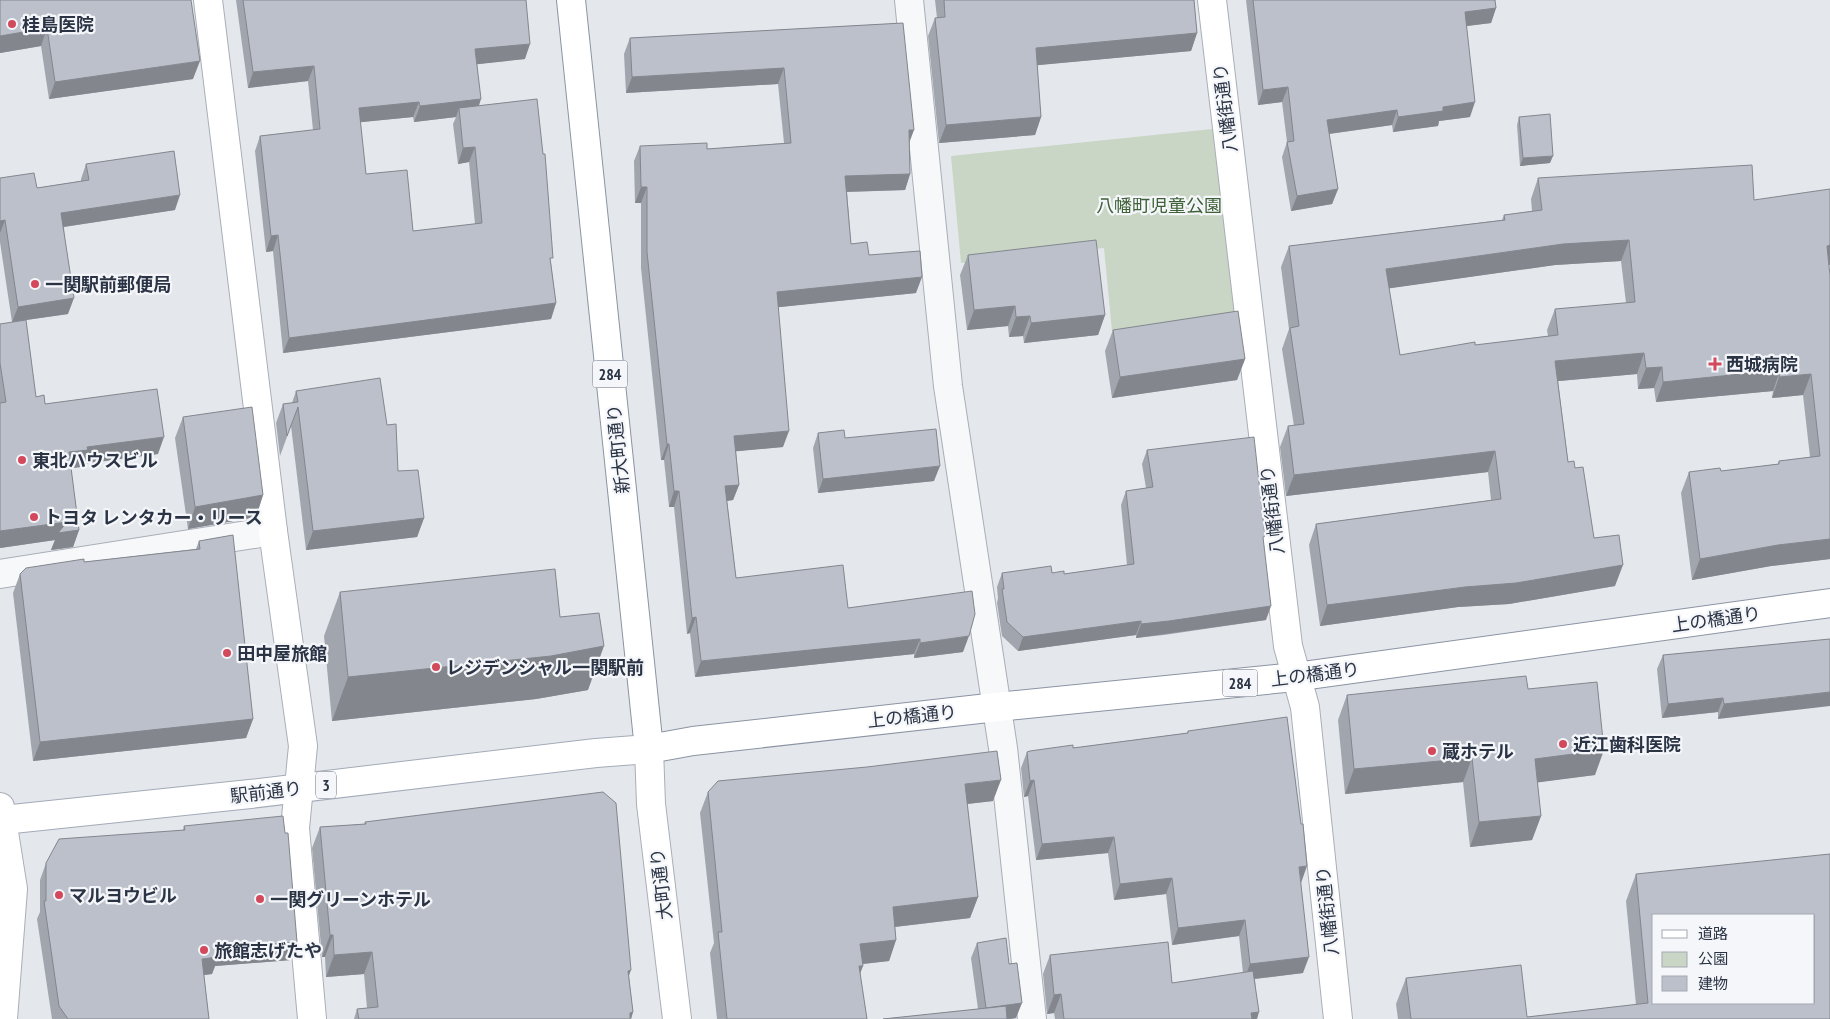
<svg xmlns="http://www.w3.org/2000/svg" width="1830" height="1019" viewBox="0 0 1830 1019" font-family="'PT Sans Narrow','Noto Sans JP',sans-serif">
<style>
.green{fill:#c9d6c5}
.lines{fill:none;stroke-linecap:round;stroke-linejoin:round}
.street-casing{stroke:#a9aeb7;stroke-width:30}
.secondary-casing{stroke:#a9aeb7;stroke-width:30}
.primary-casing{stroke:#a3abb8;stroke-width:30}
.highway-casing{stroke:#8b94a3;stroke-width:30}
.street{stroke:#f7f8fa;stroke-width:28}
.secondary{stroke:#fff;stroke-width:28}
.primary{stroke:#fff;stroke-width:28}
.highway{stroke:#fff;stroke-width:28}
.wall{fill:#a1a5ae;fill-rule:evenodd}
.shaded-wall{fill:#83868d}
.building{fill:#bbc0ca;stroke:#83868d;fill-rule:evenodd}
.poi-dot{fill:#d1495b;stroke:#f4f6f9;stroke-width:2}
.labels{text-anchor:middle;dominant-baseline:central;stroke-width:4.5;stroke-linejoin:round;paint-order:stroke}
.shield{fill:#f4f6f9;stroke:#676e7b;stroke-width:1}
.shield-label{font-size:16px;font-weight:bold;fill:#2b3445}
.poi-label{font-size:18px;font-weight:bold;fill:#2b3445;stroke:#f4f6f9;text-anchor:start}
.street-label{font-size:18px;fill:#2b3445;stroke:#f4f6f9}
.park-label{font-size:18px;fill:#3f6138;stroke:#f4f6f9}
</style>
<rect width="100%" height="100%" fill="#e4e7ec"/>
<polygon class="green" points="1222,128 1240,317 1112,331 1104,248 961,263 951,156"/>
<g class="lines">
<g class="street-casing">
<g id="street">
<polyline points="909,0 948,386 1003,748 1032,1019"/>
<polyline points="0,574 273,531"/>
</g>
</g>
<g class="secondary-casing">
<g id="secondary">
<polyline points="208,0 273,531 303,746 295,828 312,1019"/>
<polyline points="1212,0 1288,646 1305,707 1338,1019"/>
<polyline points="649,749 651,804 677,1019"/>
<polyline points="0,807 13,889 3,1019"/>
</g>
</g>
<g class="primary-casing">
<polyline id="primary" points="3,820 250,794 596,753 649,749"/>
</g>
<g class="highway-casing">
<polyline id="highway" points="571,0 649,749 693,741 997,707 1295,677 1830,603"/>
</g>
<use href="#street" class="street"/>
<use href="#secondary" class="secondary"/>
<use href="#primary" class="primary"/>
<use href="#highway" class="highway"/>
</g>
<g class="wall">
<polygon points="0,0 193,79 49,99 41,46 0,53"/>
<path d="M236,0H526L525,59L477,64L479,106L551,263L556,303L551,319L283,353L273,251L266,252L255,151L260,136L313,130L308,81L248,88ZM413,117L414,122L456,117L453,124L458,164L469,162L475,224L413,231L366,174L360,122Z"/>
<polygon points="935,0 1194,0 1197,33 1191,51 1037,65 1041,117 1035,135 939,143 928,36 935,18 937,18"/>
<polygon points="1246,0 1495,0 1496,8 1491,23 1466,26 1470,117 1439,121 1438,126 1393,132 1392,125 1329,134 1338,189 1332,204 1291,211 1282,157 1287,142 1282,102 1258,105"/>
<polygon points="903,23 910,174 905,190 847,192 851,244 869,255 916,293 778,307 783,447 736,451 739,485 733,500 727,501 736,578 848,608 963,652 914,658 914,654 695,677 690,633 687,634 674,507 669,507 664,460 661,460 641,268 641,203 635,203 634,161 640,146 707,149 784,143 778,84 626,93 624,54 630,38"/>
<polygon points="1519,117 1550,163 1520,166 1517,125"/>
<polygon points="86,164 175,210 64,227 68,314 12,322 0,242 0,178 37,188 81,181 81,179"/>
<path d="M1538,178L1754,200L1829,265L1830,559L1771,566L1692,580L1681,493L1689,472L1721,471L1778,464L1779,461L1810,457L1803,395L1772,398L1773,391L1656,402L1654,388L1638,389L1637,374L1558,381L1568,462L1575,468L1594,538L1615,586L1509,604L1458,607L1320,626L1309,545L1316,524L1491,500L1488,472L1286,496L1280,447L1288,426H1294L1282,349L1289,329L1281,267L1289,246L1502,220L1504,215L1532,211L1531,199ZM1621,261L1626,303L1555,309L1547,330L1548,336L1400,355L1389,288L1555,265Z"/>
<polygon points="968,255 1105,315 1098,335 1024,343 1023,336 1009,337 1008,326 967,330 960,275"/>
<polygon points="0,324 36,397 45,404 158,454 82,464 81,467 71,468 79,530 73,547 51,550 55,540 0,548"/>
<polygon points="1113,330 1245,359 1237,380 1112,398 1105,351"/>
<polygon points="296,391 387,425 398,471 424,518 417,537 306,550 291,426 280,456 276,423 283,404 292,403"/>
<polygon points="183,417 263,495 256,517 188,529 175,438"/>
<polygon points="818,433 845,438 934,481 818,493 813,448"/>
<polygon points="1147,450 1263,542 1266,620 1164,635 1136,638 1136,635 1018,651 1002,636 997,603 998,598 997,587 1002,573 1064,574 1127,565 1121,505 1126,491 1146,488 1142,464"/>
<polygon points="199,541 253,719 246,738 33,761 13,593 20,574 84,562 196,549"/>
<polygon points="340,592 560,617 588,690 536,699 332,721 324,636"/>
<polygon points="1830,639 1718,719 1718,712 1662,718 1657,669 1663,655"/>
<polygon points="1528,689 1595,775 1537,782 1541,816 1532,840 1470,847 1463,782 1345,794 1338,720 1347,695"/>
<polygon points="1188,731 1301,883 1303,973 1255,979 1257,1019 1055,1019 1054,1013 1047,1014 1043,974 1050,955 1172,983 1243,973 1239,936 1172,945 1166,894 1114,900 1108,853 1036,860 1028,796 1024,797 1021,768 1027,752 1073,748 1187,733"/>
<polygon points="708,792 993,801 967,804 978,897 970,918 895,927 896,940 889,961 863,964 860,973 867,1019 717,1019 710,953 714,943 700,813"/>
<polygon points="365,822 629,977 633,1012 631,1019 354,1019 357,1009 367,1008 364,974 326,977 325,957 322,957 312,848 320,827 364,824"/>
<polygon points="184,826 285,833 297,942 291,960 215,966 212,974 204,975 209,1019 52,1019 37,919 40,912 40,880 46,863 183,830"/>
<polygon points="1636,874 1830,1019 1398,1019 1396,1004 1406,978 1527,1017 1636,1005 1626,901"/>
<polygon points="977,943 1016,1018 1010,1019 883,1019 978,1009 971,958"/>
</g>
<g class="shaded-wall">
<polygon points="1496,8 1491,23 1459,27 1465,12"/>
<polygon points="47,28 41,46 0,53 0,36"/>
<polygon points="1197,33 1191,51 1029,66 1036,48"/>
<polygon points="530,44 525,59 470,65 475,49"/>
<polygon points="200,61 193,79 49,99 55,82"/>
<polygon points="314,66 308,81 248,88 253,72"/>
<polygon points="784,68 778,84 626,93 632,77"/>
<polygon points="1288,87 1282,102 1258,105 1263,90"/>
<polygon points="481,99 476,115 459,108 456,117 414,122 420,106"/>
<polygon points="419,102 413,117 353,123 359,108"/>
<polygon points="1475,102 1470,117 1439,121 1438,126 1393,132 1398,117 1443,107"/>
<polygon points="1397,110 1392,125 1321,135 1327,120"/>
<polygon points="1041,117 1035,135 939,143 946,125"/>
<polygon points="909,130 914,130 908,146"/>
<polygon points="475,147 469,162 458,164 463,148"/>
<polygon points="1553,156 1550,163 1520,166 1523,158"/>
<polygon points="910,174 905,190 840,192 845,176"/>
<polygon points="641,187 647,187 641,203 635,203"/>
<polygon points="1338,189 1332,204 1291,211 1297,196"/>
<polygon points="180,195 175,210 56,228 61,213"/>
<polygon points="5,220 0,233 0,221"/>
<polygon points="278,235 273,251 266,252 271,236"/>
<polygon points="1629,240 1621,261 1555,265 1378,290 1386,269 1563,244"/>
<polygon points="1830,245 1830,265 1820,267 1827,246"/>
<polygon points="922,277 916,293 771,308 777,292"/>
<polygon points="74,298 68,314 12,322 18,307"/>
<polygon points="556,303 551,319 283,353 289,338"/>
<polygon points="1015,306 1008,326 967,330 974,310"/>
<polygon points="1105,315 1098,335 1024,343 1031,323"/>
<polygon points="1030,316 1023,336 1009,337 1016,317"/>
<polygon points="1644,353 1637,374 1548,382 1555,361"/>
<polygon points="1245,359 1237,380 1112,398 1120,377"/>
<polygon points="1662,367 1654,388 1638,389 1646,368"/>
<polygon points="1780,370 1773,391 1656,402 1663,382"/>
<polygon points="1811,374 1803,395 1772,398 1779,377"/>
<polygon points="789,431 783,447 729,452 734,436"/>
<polygon points="164,437 158,454 82,464 81,467 62,469 69,452 87,447"/>
<polygon points="667,444 669,444 664,460 661,460"/>
<polygon points="1495,451 1488,472 1286,496 1294,475"/>
<polygon points="940,466 934,481 818,493 823,479"/>
<polygon points="739,485 733,500 719,502 725,486"/>
<polygon points="674,491 679,491 674,507 669,507"/>
<polygon points="263,495 256,517 188,529 195,507"/>
<polygon points="424,518 417,537 306,550 313,531"/>
<polygon points="67,522 79,530 73,547 51,550 55,540 0,548 0,531"/>
<polygon points="1830,539 1830,559 1771,566 1692,580 1700,559 1778,545"/>
<polygon points="1623,565 1615,586 1509,604 1458,607 1320,626 1327,605"/>
<polygon points="1271,606 1266,620 1136,638 1141,624"/>
<polygon points="696,617 690,633 687,634 692,618"/>
<polygon points="1141,621 1136,635 1018,651 1023,637"/>
<polygon points="969,636 963,652 914,658 920,643"/>
<polygon points="920,639 914,654 695,677 701,661"/>
<polygon points="604,646 588,690 536,699 332,721 348,677"/>
<polygon points="1830,692 1830,706 1718,719 1724,704"/>
<polygon points="1723,698 1718,712 1662,718 1668,704"/>
<polygon points="253,719 246,738 33,761 40,742"/>
<polygon points="1604,750 1595,775 1526,784 1535,759"/>
<polygon points="1472,758 1463,782 1345,794 1354,769"/>
<polygon points="1001,780 993,801 958,805 965,784"/>
<polygon points="1034,780 1028,796 1024,797 1030,781"/>
<polygon points="1541,816 1532,840 1470,847 1479,822"/>
<polygon points="1114,837 1108,853 1036,860 1042,844"/>
<polygon points="1307,866 1301,883 1299,867"/>
<polygon points="1172,878 1166,894 1114,900 1120,884"/>
<polygon points="978,897 970,918 885,928 893,907"/>
<polygon points="1245,920 1239,936 1172,945 1178,928"/>
<polygon points="330,935 333,935 325,957 322,957"/>
<polygon points="896,940 889,961 853,965 860,944"/>
<polygon points="297,942 291,960 215,966 212,974 196,976 202,959 218,949"/>
<polygon points="372,952 364,974 326,977 334,955"/>
<polygon points="1309,957 1303,973 1244,980 1250,964"/>
<polygon points="859,966 863,966 855,987"/>
<polygon points="631,970 623,992 628,971"/>
<polygon points="1061,994 1054,1013 1047,1014 1054,995"/>
<polygon points="1022,1003 1016,1018 1010,1019 982,1019 986,1008"/>
<polygon points="633,1012 631,1019 630,1013"/>
<polygon points="1259,1012 1257,1019 1249,1019 1251,1013"/>
</g>
<g class="building">
<polygon points="0,0 191,0 200,61 55,82 47,28 0,36"/>
<polygon points="243,0 526,0 530,44 475,49 481,99 420,106 419,102 359,108 366,174 407,170 413,231 482,223 475,147 463,148 459,108 537,99 543,154 545,154 553,258 550,258 556,303 289,338 278,235 271,236 260,136 320,129 314,66 253,72"/>
<polygon points="944,0 1194,0 1197,33 1036,48 1041,117 946,125 935,18 945,17"/>
<polygon points="1253,0 1495,0 1496,8 1465,12 1475,102 1443,107 1443,111 1398,117 1397,110 1327,120 1338,189 1297,196 1287,142 1294,141 1288,87 1263,90"/>
<polygon points="903,23 914,130 909,130 910,174 845,176 851,244 867,242 869,255 920,251 922,277 777,292 789,431 734,436 739,485 725,486 736,578 843,565 848,608 972,591 975,614 969,636 920,643 920,639 701,661 696,617 692,618 679,491 674,491 669,444 667,444 647,252 647,187 641,187 640,146 707,143 707,149 791,143 784,68 632,77 630,38"/>
<polygon points="1550,114 1553,156 1523,158 1519,117"/>
<polygon points="174,151 180,195 61,213 74,298 18,307 5,220 0,221 0,178 34,173 37,188 89,180 86,164"/>
<path d="M1752,165L1754,200L1830,189V245L1827,246L1830,276V539L1778,545L1700,559L1689,472L1720,468L1721,471L1779,464V461L1820,456L1811,374L1779,377L1780,370L1663,382L1662,367L1646,368L1644,353L1555,361L1568,462L1574,461L1575,468L1583,467L1594,538L1619,535L1623,565L1516,583L1465,587L1327,605L1316,524L1501,499L1495,451L1294,475L1288,426L1304,424L1290,328L1299,326L1289,246L1505,220L1504,215L1542,210L1538,178ZM1629,240L1635,302L1555,309L1558,335L1475,345V342L1400,355L1386,269L1563,244Z"/>
<polygon points="1096,240 1105,315 1031,323 1030,316 1016,317 1015,306 974,310 968,255"/>
<polygon points="1238,311 1245,359 1120,377 1113,330"/>
<polygon points="26,320 36,397 44,395 45,404 157,389 164,437 87,447 88,450 69,452 79,530 58,533 67,522 0,531 0,403 6,402 0,363 0,324"/>
<polygon points="380,378 387,425 396,424 398,471 418,470 424,518 313,531 298,407 287,436 283,404 298,402 296,391"/>
<polygon points="252,407 263,495 195,507 183,417"/>
<polygon points="936,429 940,466 823,479 818,433 844,430 845,438"/>
<polygon points="1254,437 1265,536 1263,537 1271,606 1169,621 1141,624 1141,621 1023,637 1007,622 1002,589 1004,589 1002,573 1051,566 1052,573 1064,571 1064,574 1134,564 1126,491 1153,487 1147,450"/>
<polygon points="233,535 253,719 40,742 20,574 26,568 84,559 84,562 200,549 199,541"/>
<polygon points="555,569 560,617 599,613 604,646 551,656 348,677 340,592"/>
<polygon points="1830,639 1830,692 1724,704 1723,698 1668,704 1663,655"/>
<polygon points="1526,676 1528,689 1597,682 1604,750 1535,759 1541,816 1479,822 1472,758 1354,769 1347,695"/>
<polygon points="1287,717 1301,824 1303,824 1307,866 1299,867 1309,957 1250,964 1245,920 1178,928 1172,878 1120,884 1114,837 1042,844 1034,780 1030,781 1027,752 1030,751 1073,745 1073,748 1188,733 1188,731"/>
<polygon points="997,751 1001,780 965,784 978,897 893,907 896,940 860,944 863,966 859,966 867,1019 727,1019 718,932 722,932 708,792 718,781 867,767"/>
<polygon points="603,792 616,803 631,970 628,971 633,1012 630,1013 630,1019 359,1019 357,1009 378,1007 372,952 334,955 333,935 330,935 320,827 366,824 365,822"/>
<polygon points="283,816 285,833 288,833 297,942 218,949 218,957 202,959 209,1019 68,1019 59,1006 44,901 46,901 46,863 59,839 185,830 184,826"/>
<path d="M1830,854V1019H1411L1406,978L1521,965L1527,1017L1648,1003L1636,874ZM1654,915H1814V1003H1654Z"/>
<polygon points="1006,938 1009,964 1017,963 1022,1003 986,1008 977,943"/>
<polygon points="1168,942 1172,983 1253,971 1259,1012 1251,1013 1252,1019 1064,1019 1061,994 1054,995 1050,955"/>
<polygon points="1006,1006 1007,1019 883,1019"/>
</g>
<g class="poi-dot">
<circle cx="12" cy="24" r="5"/>
<circle cx="35" cy="284" r="5"/>
<path d="M1712.5 356.5h5v5h5v5h-5v5h-5v-5h-5v-5h5z"/>
<circle cx="22" cy="460" r="5"/>
<circle cx="34" cy="517" r="5"/>
<circle cx="227" cy="653" r="5"/>
<circle cx="436" cy="667" r="5"/>
<circle cx="1563" cy="744" r="5"/>
<circle cx="1432" cy="751" r="5"/>
<circle cx="59" cy="895" r="5"/>
<circle cx="260" cy="899" r="5"/>
<circle cx="204" cy="950" r="5"/>
</g>
<g class="labels">
<g class="shield">
<rect x="592.5" y="360.5" width="35" height="27" rx="4"/>
<rect x="1222.5" y="669.5" width="35" height="27" rx="4"/>
<rect x="316" y="771.5" width="20" height="27" rx="4"/>
</g>
<g class="shield-label">
<text x="610" y="374">284</text>
<text x="1240" y="683">284</text>
<text x="326" y="785">3</text>
</g>
<g class="poi-label">
<text x="22" y="24">桂島医院</text>
<text x="45" y="284">一関駅前郵便局</text>
<text x="1726" y="364">西城病院</text>
<text x="32" y="460">東北ハウスビル</text>
<text x="44" y="517">トヨタ レンタカー・リース</text>
<text x="237" y="653">田中屋旅館</text>
<text x="446" y="667">レジデンシャル一関駅前</text>
<text x="1573" y="744">近江歯科医院</text>
<text x="1442" y="751">蔵ホテル</text>
<text x="69" y="895">マルヨウビル</text>
<text x="270" y="899">一関グリーンホテル</text>
<text x="214" y="950">旅館志げたや</text>
</g>
<g class="street-label">
<text transform="translate(1225 108) rotate(-97)">八幡街通り</text>
<text transform="translate(618 449) rotate(-96)">新大町通り</text>
<text transform="translate(1272 510) rotate(-97)">八幡街通り</text>
<text transform="translate(1716 619) rotate(-8)">上の橋通り</text>
<text transform="translate(1315 674) rotate(-7)">上の橋通り</text>
<text transform="translate(912 716) rotate(-6)">上の橋通り</text>
<text transform="translate(266 792) rotate(-7)">駅前通り</text>
<text transform="translate(661 884) rotate(-97)">大町通り</text>
<text transform="translate(1327 911) rotate(-96)">八幡街通り</text>
</g>
<g class="park-label">
<text x="1159" y="205">八幡町児童公園</text>
</g>
</g>
<rect x="1652" y="914" width="162" height="90" fill="#f4f6f9" stroke="#a4a8b1"/>
<rect x="1662" y="930" width="25" height="8" fill="#ffffff" stroke="#a4a8b1"/>
<text x="1698" y="939" font-size="15" fill="#2b3445">道路</text>
<rect x="1662" y="952" width="25" height="15" fill="#c9d6c5" stroke="#a4a8b1"/>
<text x="1698" y="964" font-size="15" fill="#2b3445">公園</text>
<rect x="1662" y="976" width="25" height="15" fill="#bbc0ca" stroke="#a4a8b1"/>
<text x="1698" y="989" font-size="15" fill="#2b3445">建物</text>
</svg>
